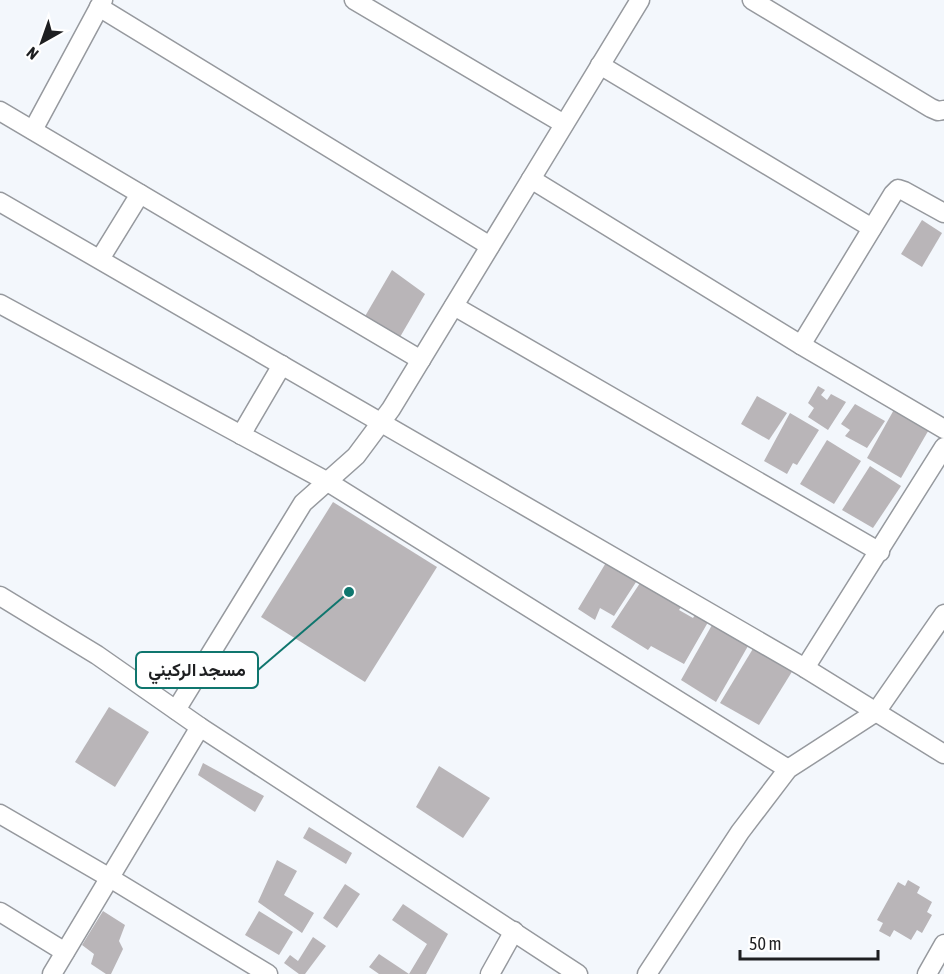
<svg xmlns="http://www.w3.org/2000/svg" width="944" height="974" viewBox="0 0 944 974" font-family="'Asap Condensed',Vazirmatn,sans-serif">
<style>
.building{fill:#b9b5b8}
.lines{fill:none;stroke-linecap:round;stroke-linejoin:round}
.street-casing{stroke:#96999e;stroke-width:21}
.street{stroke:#fff;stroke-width:18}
.leader{fill:none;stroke:#0f766e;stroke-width:2}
.callout-dot{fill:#0f766e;stroke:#fff;stroke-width:2}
.callout{fill:#fff;stroke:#0f766e;stroke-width:2}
.callout-label{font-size:18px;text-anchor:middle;font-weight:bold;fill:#1e1f21}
</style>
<rect width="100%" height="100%" fill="#f3f7fc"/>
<g class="building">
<polygon points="922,220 942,233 922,267 901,254"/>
<polygon points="392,270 425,294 400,337 364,318"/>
<polygon points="818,386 825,390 821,395 827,400 831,394 846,402 828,430 808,417 814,408 808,403"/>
<polygon points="757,396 787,413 769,440 741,424"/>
<polygon points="855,404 885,421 867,448 845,436 850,430 841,424"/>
<polygon points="896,406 931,426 901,478 867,458"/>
<polygon points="790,413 819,430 797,465 793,463 787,474 764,461"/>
<polygon points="827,440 861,461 834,504 800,484"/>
<polygon points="870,466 901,486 873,528 842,510"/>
<polygon points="333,502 437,567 365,682 261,617"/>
<polygon points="607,561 638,579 614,616 600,608 595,620 578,609"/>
<polygon points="642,580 684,603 679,610 693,618 698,610 711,617 684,664 651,646 648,650 611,627"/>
<polygon points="712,625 748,646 716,702 681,680"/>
<polygon points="754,647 793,670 759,725 720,703"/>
<polygon points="109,707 149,732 115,787 75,762"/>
<polygon points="203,763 264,796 255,812 198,775"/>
<polygon points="439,766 490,798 463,838 416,807"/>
<polygon points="309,827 352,853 346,864 303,838"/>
<polygon points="277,860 297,871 284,895 314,913 302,933 258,902"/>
<polygon points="908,880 920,887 917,893 932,902 927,912 932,915 922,933 917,930 911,940 894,930 890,937 879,931 883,923 877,920 898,882 905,886"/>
<polygon points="345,884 360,894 337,928 323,918"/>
<polygon points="403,904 448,934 426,974 379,974 369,967 379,954 409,974 427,944 392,920"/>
<polygon points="103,911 125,925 119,941 123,949 111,974 106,974 91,964 94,954 82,945"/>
<polygon points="259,911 293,932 279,955 245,935"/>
<polygon points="313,937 326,946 305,974 299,974 284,963 290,955 298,961"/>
</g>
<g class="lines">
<g class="street-casing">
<g id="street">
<polyline points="354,0 564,124"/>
<polyline points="752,0 931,108 938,111 944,110"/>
<polyline points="99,7 490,246"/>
<polyline points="600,65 872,228"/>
<polyline points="0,111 421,360"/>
<polyline points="33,130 103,0"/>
<polyline points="531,179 801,345 944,429"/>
<polyline points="0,202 805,668 944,754"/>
<polyline points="100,259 140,194"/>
<polyline points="0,304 328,482 788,769"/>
<polyline points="454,306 880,552"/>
<polyline points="801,345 893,194 898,189 904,191 944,213"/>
<polyline points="241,435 282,365"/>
<polyline points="0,596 97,655 200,727 578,974"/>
<polyline points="805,668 944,447"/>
<polyline points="176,710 303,503 356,456 391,409 640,0"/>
<polyline points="0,814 110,878 268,974"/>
<polyline points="0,912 65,952"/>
<polyline points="52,974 200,727"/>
<polyline points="490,974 514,931"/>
<polyline points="647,974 740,832 788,769 876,712 944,614"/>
<polyline points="927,974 944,944"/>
</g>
</g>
<use href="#street" class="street"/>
</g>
<path class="leader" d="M349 592L258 670"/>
<circle class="callout-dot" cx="349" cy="592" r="6"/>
<rect class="callout" x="136" y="652" width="122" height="36" rx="6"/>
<g class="callout-label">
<text x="197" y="676">مسجد الركيني</text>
</g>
<g transform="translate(42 42) rotate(220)" stroke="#ffffff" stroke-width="4.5" paint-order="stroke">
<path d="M0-4.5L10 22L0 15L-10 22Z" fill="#1e1f21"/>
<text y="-9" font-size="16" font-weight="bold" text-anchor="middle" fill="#1e1f21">N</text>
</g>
<path d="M740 950v9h138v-9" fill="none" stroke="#1e1f21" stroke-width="3"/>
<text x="749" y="950" font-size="18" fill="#1e1f21" stroke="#ffffff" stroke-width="4.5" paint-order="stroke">50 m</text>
</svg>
